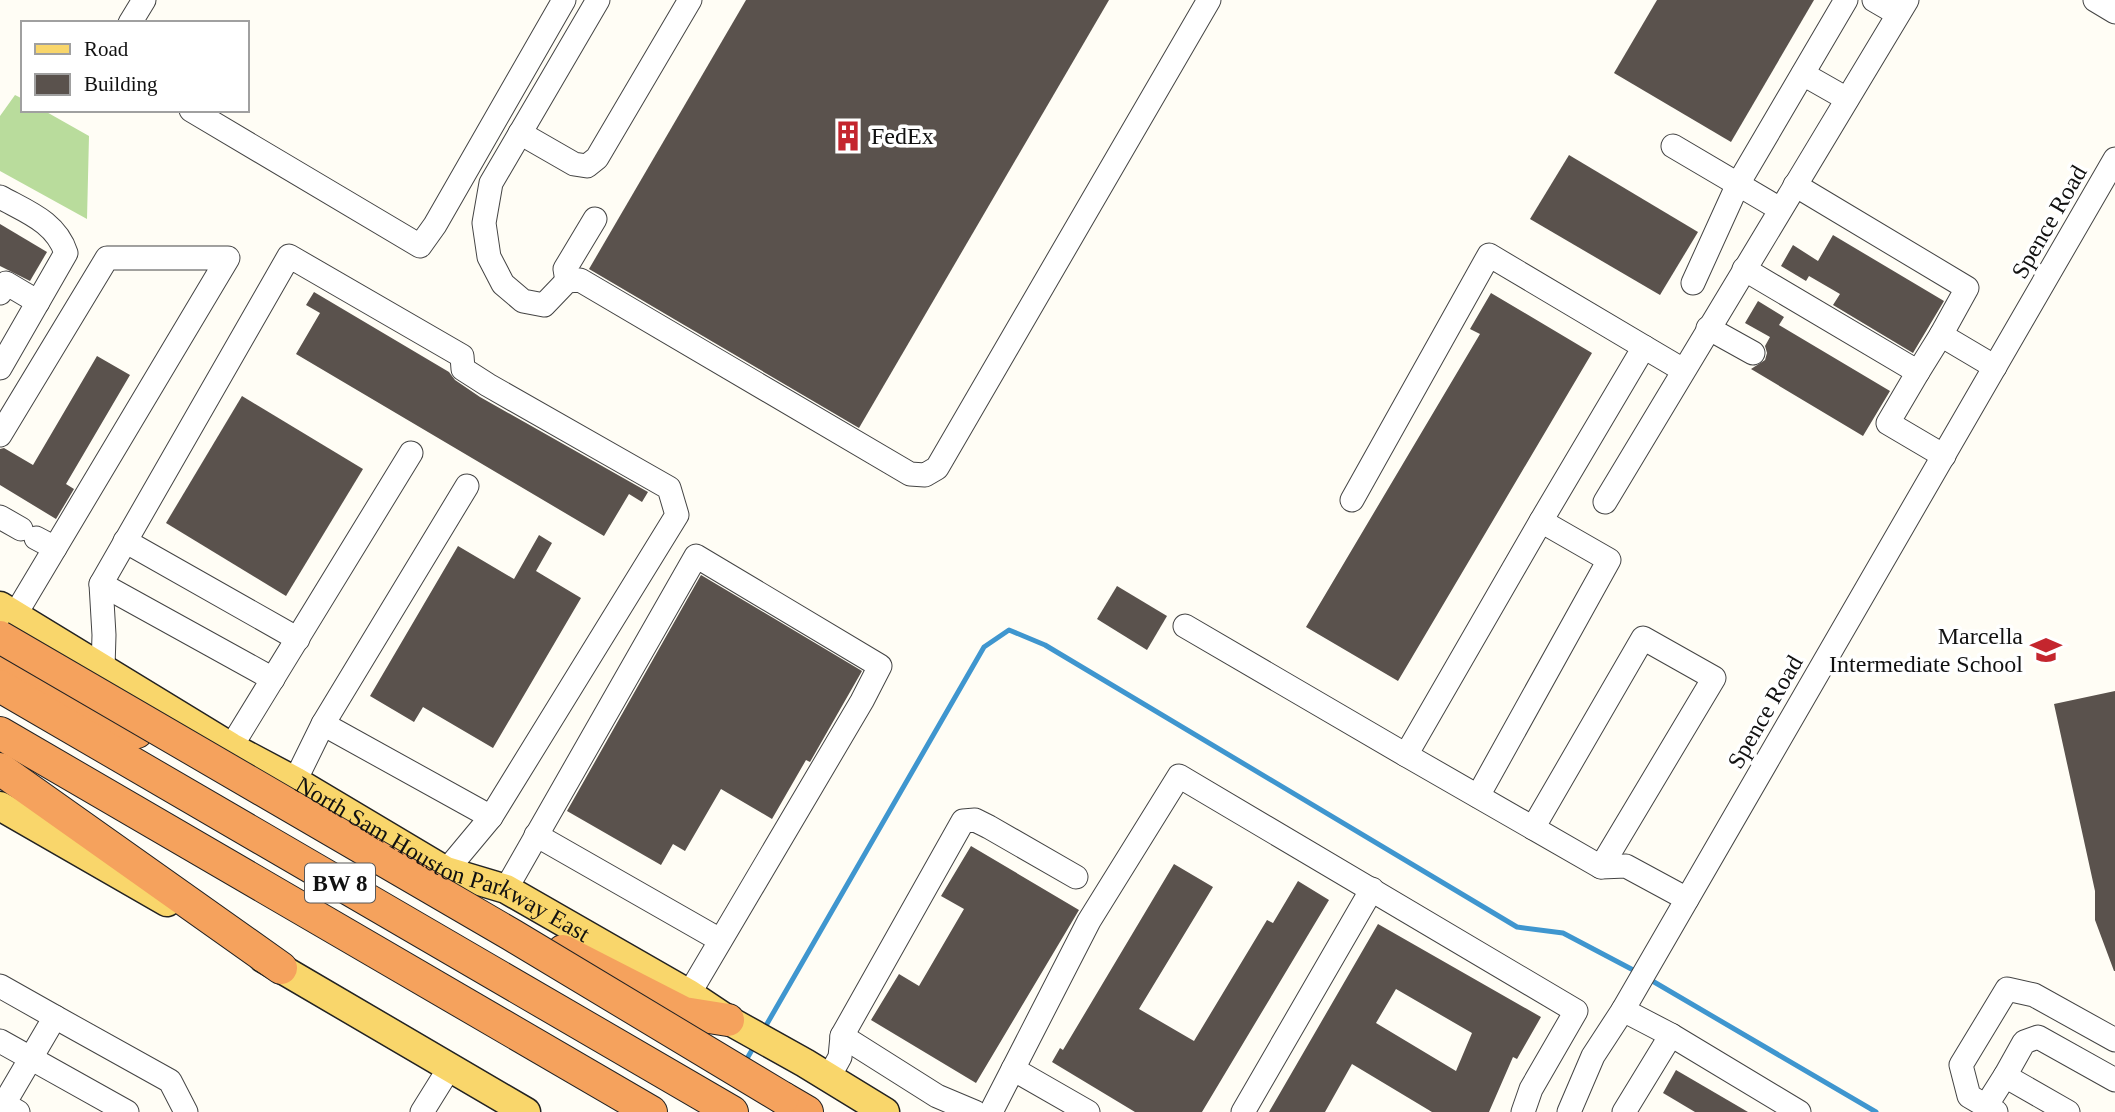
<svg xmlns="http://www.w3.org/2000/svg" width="2115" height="1112" viewBox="0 0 2115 1112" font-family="Georgia,serif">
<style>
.forest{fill:#b9dc9c}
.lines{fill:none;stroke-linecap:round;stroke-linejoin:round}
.stream{stroke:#3f96cf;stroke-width:5}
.building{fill:#5a524d;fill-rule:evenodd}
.minor-casing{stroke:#444;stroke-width:25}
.major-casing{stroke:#222;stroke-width:31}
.highway-casing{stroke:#222;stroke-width:34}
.minor{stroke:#fff;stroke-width:23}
.major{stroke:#f9d66b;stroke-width:28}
.highway{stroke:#f5a25d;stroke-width:32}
.highway-bridge-casing{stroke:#222;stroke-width:34;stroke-linecap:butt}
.highway-bridge{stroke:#f5a25d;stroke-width:32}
.labels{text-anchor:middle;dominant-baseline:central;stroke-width:7;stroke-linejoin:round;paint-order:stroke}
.shield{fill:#fff;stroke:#585858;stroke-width:2}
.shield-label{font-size:23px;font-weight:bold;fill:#111}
.poi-label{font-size:24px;fill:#111;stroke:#fff;text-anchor:start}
.street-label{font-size:24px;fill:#111;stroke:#fff}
</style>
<rect width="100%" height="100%" fill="#fffdf5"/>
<polygon class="forest" points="15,95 23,99 23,110 43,110 89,136 87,219 0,171 0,116"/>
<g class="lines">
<g class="stream">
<polyline points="1649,979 1876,1112"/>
<polyline points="764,1029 984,647 1009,630 1045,645 1517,927 1563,933 1637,972"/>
<polyline points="745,1062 756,1043"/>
</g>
</g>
<g class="building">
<polygon points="746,0 1109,0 859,428 589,269"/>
<polygon points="1657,0 1814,0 1731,142 1614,73"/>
<polygon points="1569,155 1698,232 1660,295 1530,219"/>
<polygon points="0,224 47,252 30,281 0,266"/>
<polygon points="1833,235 1944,301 1913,353 1833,305 1840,294 1809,276 1806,281 1781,266 1793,245 1818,261"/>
<polygon points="314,292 449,372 455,380 480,397 648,492 642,502 629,494 604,536 296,354 320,313 306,305"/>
<polygon points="1491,293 1592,353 1398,681 1306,627 1480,334 1470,329"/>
<polygon points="1758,301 1784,317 1779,325 1890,391 1863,436 1751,369 1765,360 1767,353 1765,346 1770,337 1745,323"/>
<polygon points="97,356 130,375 66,484 74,489 56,519 0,485 0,449 4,448 33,465"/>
<polygon points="242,396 363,469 286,596 166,523"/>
<polygon points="539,535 552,543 536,571 581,598 493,748 423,707 414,722 370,696 458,546 514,579"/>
<polygon points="701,575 862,671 810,762 806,760 772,819 721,789 685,851 673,844 661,865 567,811"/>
<polygon points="1117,586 1167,616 1147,650 1097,619"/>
<polygon points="2115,691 2115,971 2114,971 2095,920 2095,891 2054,704"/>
<polygon points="971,846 1079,910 976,1083 871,1020 899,974 919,986 964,909 941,896"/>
<polygon points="1174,864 1213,887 1139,1009 1194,1041 1267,920 1273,923 1298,881 1329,900 1202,1112 1135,1112 1052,1062 1060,1048 1063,1050"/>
<path d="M1378,924L1541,1017L1517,1059L1513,1057L1489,1112H1432L1352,1064L1325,1112H1269ZM1396,989L1472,1033L1456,1071L1376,1023Z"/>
<polygon points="1676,1070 1748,1112 1695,1112 1663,1093"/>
</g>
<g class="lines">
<g class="minor-casing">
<g id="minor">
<polyline points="598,0 491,183 484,223 489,257 503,284 523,301 544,305 567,281 580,280 910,474 925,475 937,468 1209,0"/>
<polyline points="1874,0 1898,14"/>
<polyline points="2095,0 2115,12"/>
<polyline points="130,23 144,0"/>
<polyline points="1803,74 1847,99"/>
<polyline points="191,110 420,246 435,225 564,0"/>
<polyline points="520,133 574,164 587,166 597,158 690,0"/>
<polyline points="1673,146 1780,209"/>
<polyline points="1795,185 1967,288 1941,335 1995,367"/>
<path d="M0,197C27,212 56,222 66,253L0,368"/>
<polyline points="1744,269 1918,372 1941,335"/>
<polyline points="567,281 565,269 595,219"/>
<polyline points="1693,283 1738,184 1846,0"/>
<polyline points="0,293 6,283 38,302"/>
<polyline points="1708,328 1753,353"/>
<polyline points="1644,347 1683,370"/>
<polyline points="1918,372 1888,423 1944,456"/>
<polyline points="0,435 107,258 228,258 15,615"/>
<polyline points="1352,500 1489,255 1644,347 1541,521"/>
<polyline points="1605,502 1907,0"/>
<polyline points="0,517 21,529"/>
<polyline points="36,538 55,548"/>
<polyline points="125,541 298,639"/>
<polyline points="101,584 273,679"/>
<polyline points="1185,626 1406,755 1541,521 1609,560 1478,796"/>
<polyline points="103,668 104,635 101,584 289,256 462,356 463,369 488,385 669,488 677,515 491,817 446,871"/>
<polyline points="323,724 491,817"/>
<polyline points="231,747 411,453"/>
<polyline points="1406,755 1601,867 1626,866 1687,899"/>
<polyline points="295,781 323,724 467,486"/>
<polyline points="1533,828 1643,638 1714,678 1601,867"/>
<polyline points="536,835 720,940"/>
<polyline points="506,889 696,556 880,666 862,701 689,994"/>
<polyline points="0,986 55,1017"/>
<polyline points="1623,1010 1671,1035 1799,1112"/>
<polyline points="842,1036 937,1096 975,1112"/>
<polyline points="0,1041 127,1112"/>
<polyline points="1013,1069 1088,1112"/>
<polyline points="2005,1076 2024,1042 2038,1037 2115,1080"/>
<polyline points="829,1077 840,1057 842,1036 963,821 975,820 989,827 1076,877"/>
<polyline points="1986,1106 2005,1076 2068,1112"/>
<polyline points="18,1112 4,1104 55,1017 170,1081 186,1112"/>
<polyline points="422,1112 450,1067"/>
<polyline points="991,1112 1089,921 1179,776 1576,1011 1531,1089 1523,1112"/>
<polyline points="1243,1112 1372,889"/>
<polyline points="1569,1112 1593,1056 1623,1010 2115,159"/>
<polyline points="1624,1112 1671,1035"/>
<polyline points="1996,1112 1969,1096 1961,1065 2007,989 2034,995 2115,1040"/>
</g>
</g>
<g class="major-casing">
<g id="major">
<path id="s1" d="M0,606L231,747L295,781L446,871L506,889L689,994L728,1020L805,1063L885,1112"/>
<polyline points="0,806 167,902"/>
<polyline points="263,958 526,1112"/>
</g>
</g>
<g class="highway-casing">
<g id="highway">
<polyline points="0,664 137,732"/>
<polyline points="0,686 732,1112"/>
<polyline points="0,733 651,1112"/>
<polyline points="0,769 281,968"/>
<polyline points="563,951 684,1013 728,1020"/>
<polyline points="783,1098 807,1112"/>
</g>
</g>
<use href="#minor" class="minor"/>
<use href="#major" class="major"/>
<use href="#highway" class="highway"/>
<g class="highway-bridge-casing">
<polyline id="highway-bridge" points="0,637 512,935 783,1098"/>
</g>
<use href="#highway-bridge" class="highway-bridge"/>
</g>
<defs>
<g id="building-bare" transform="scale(2.415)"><path d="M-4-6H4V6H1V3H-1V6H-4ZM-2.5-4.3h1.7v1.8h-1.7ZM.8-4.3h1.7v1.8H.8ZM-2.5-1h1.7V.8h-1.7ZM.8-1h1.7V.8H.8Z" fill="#c4262e" stroke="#fff" stroke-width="2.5" paint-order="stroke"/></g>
<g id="school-bare" transform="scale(2.415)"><path d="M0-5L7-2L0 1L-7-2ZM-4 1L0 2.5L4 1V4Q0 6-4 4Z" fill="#c4262e" stroke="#fff" stroke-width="2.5" paint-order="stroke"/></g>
</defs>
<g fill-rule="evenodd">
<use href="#building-bare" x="848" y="136"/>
<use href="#school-bare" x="2046" y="650"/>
</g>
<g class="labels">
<rect class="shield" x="305" y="863.5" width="70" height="39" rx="5"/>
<g class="shield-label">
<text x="340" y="883">BW 8</text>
</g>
<g class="poi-label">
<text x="871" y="136">FedEx</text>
<text x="2023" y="636" text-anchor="end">Marcella<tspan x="2023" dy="28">Intermediate School</tspan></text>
</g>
<g class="street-label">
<text transform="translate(2049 222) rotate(-60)">Spence Road</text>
<text transform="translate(1765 712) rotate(-60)">Spence Road</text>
<text stroke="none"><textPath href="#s1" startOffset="511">North Sam Houston Parkway East</textPath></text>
</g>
</g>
<rect x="21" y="21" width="228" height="91" fill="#ffffff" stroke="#a0a0a0" stroke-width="2"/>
<rect x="35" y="44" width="35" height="10" fill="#f9d66b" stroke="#a0a0a0" stroke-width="2"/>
<text x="84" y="56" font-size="21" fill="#111111">Road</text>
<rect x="35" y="74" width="35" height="21" fill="#5a524d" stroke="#a0a0a0" stroke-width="2"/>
<text x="84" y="91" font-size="21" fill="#111111">Building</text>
</svg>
